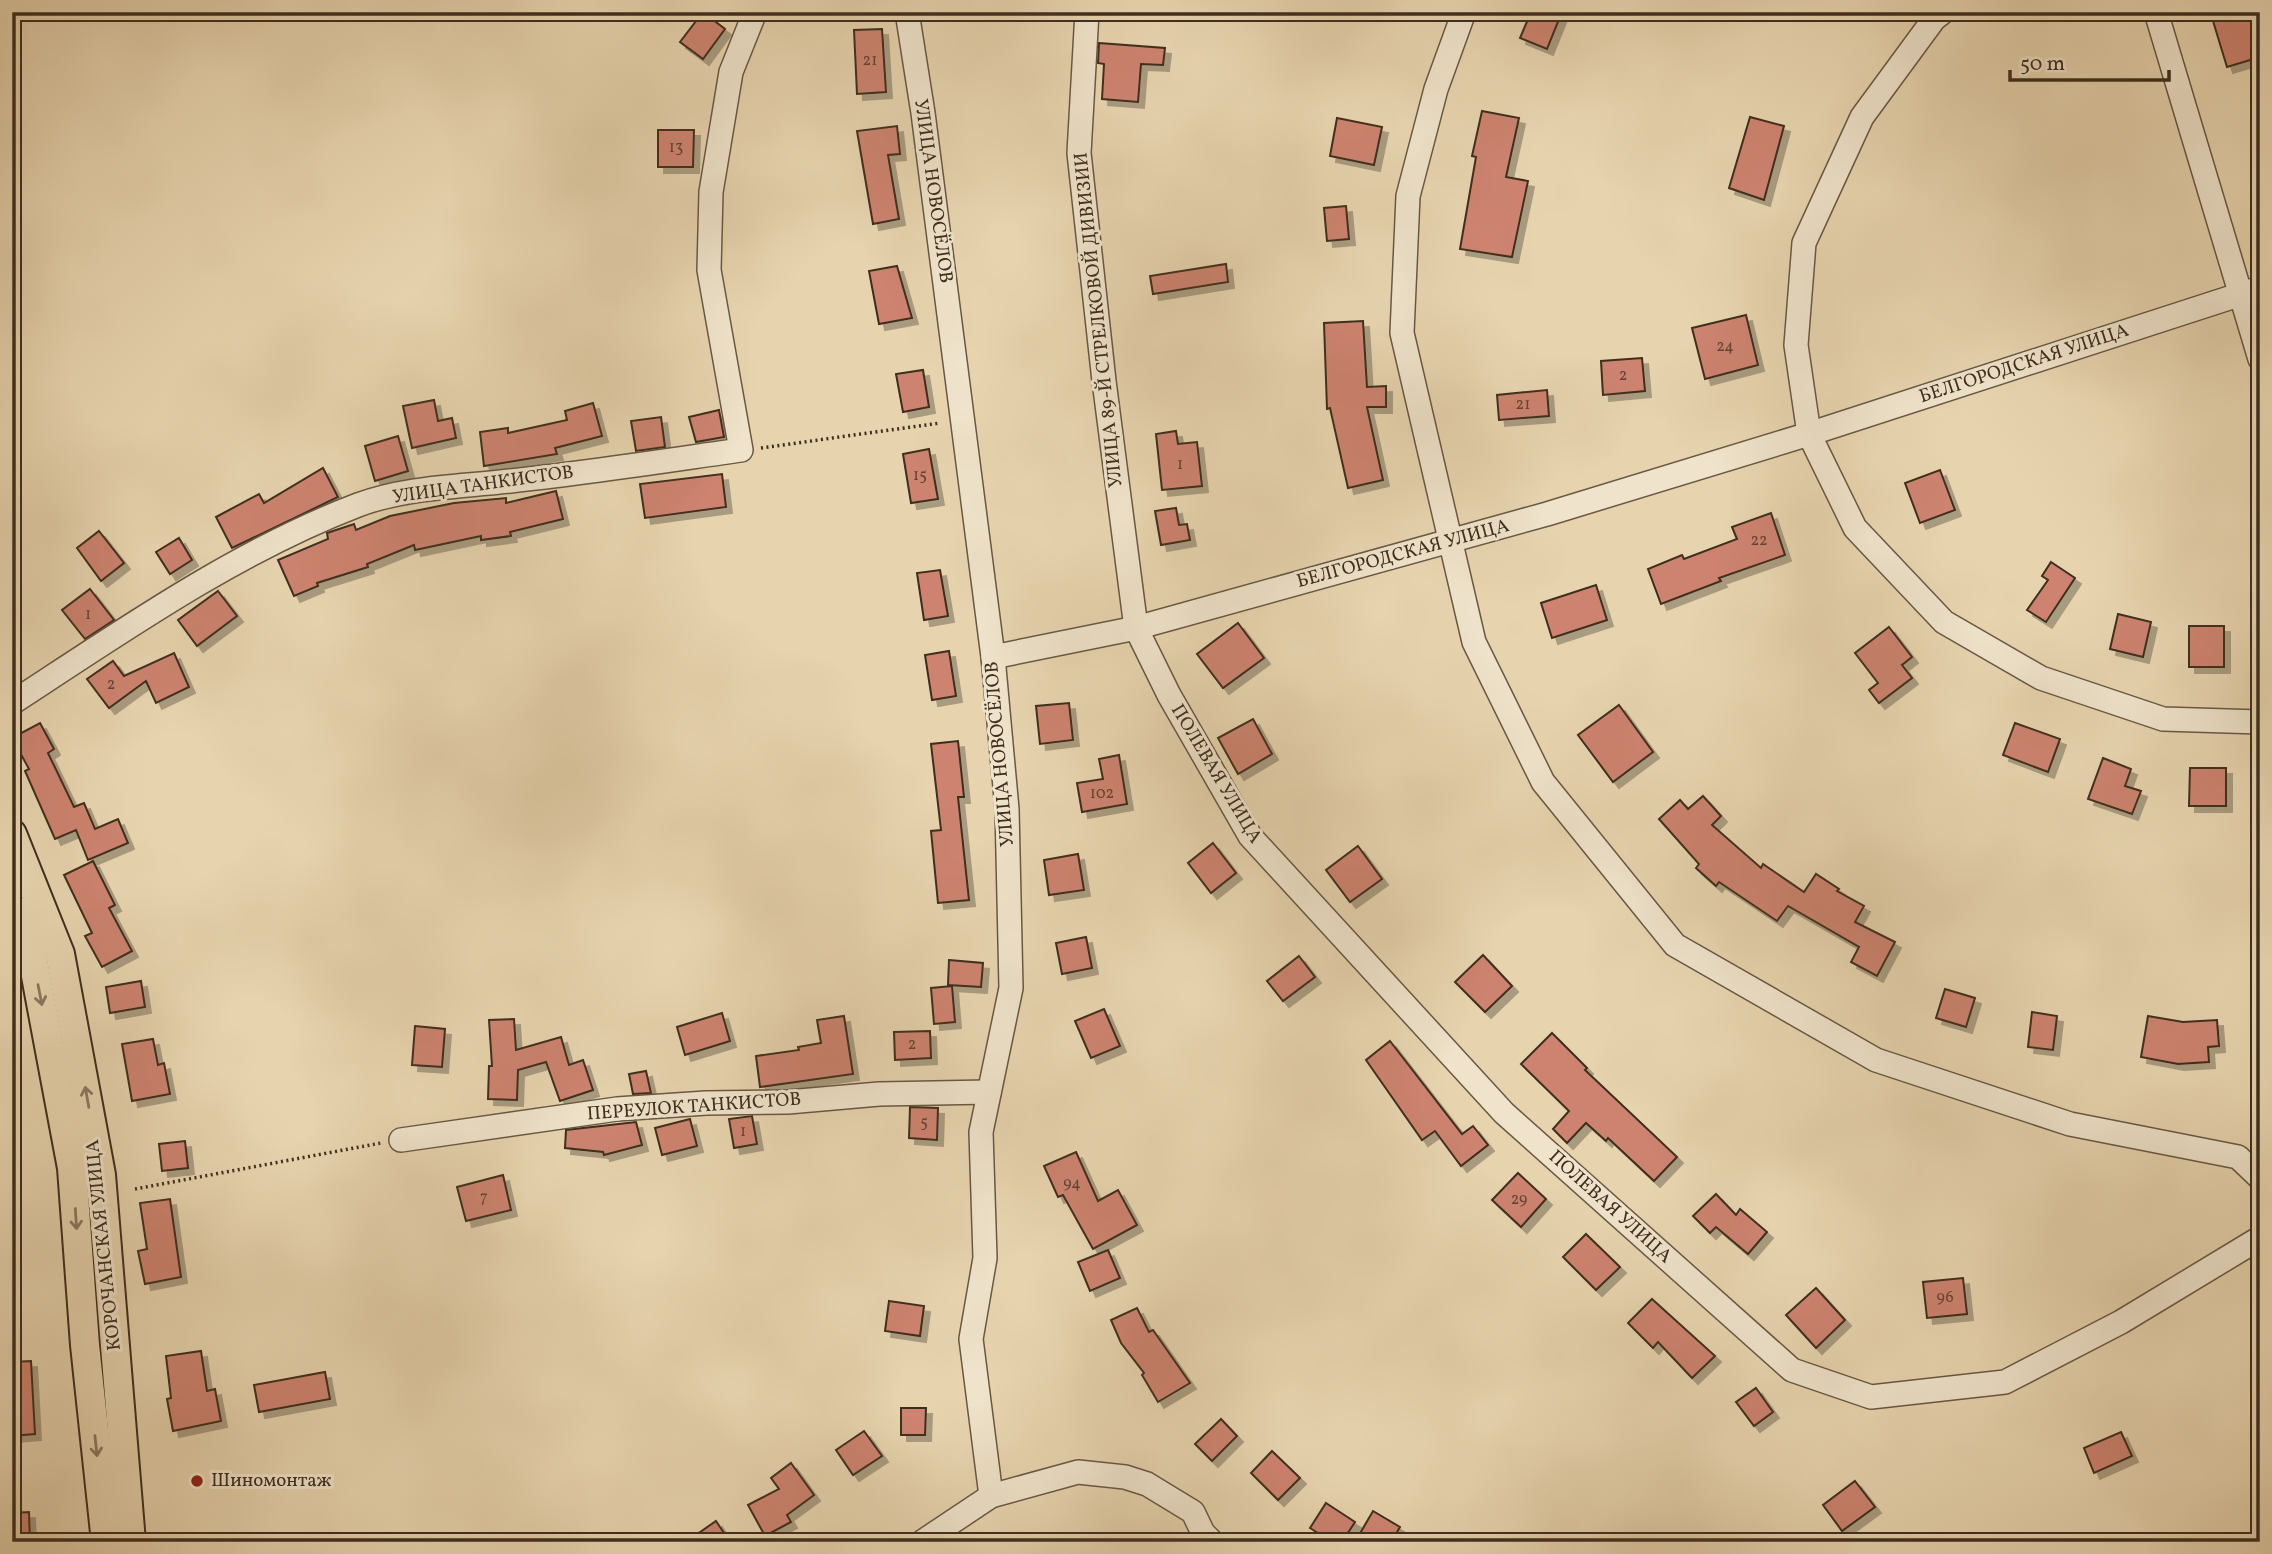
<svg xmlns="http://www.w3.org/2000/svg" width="2272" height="1554" viewBox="0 0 2272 1554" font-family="Vollkorn,serif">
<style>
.building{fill:#cd836f;stroke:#3f2e1f;stroke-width:2;filter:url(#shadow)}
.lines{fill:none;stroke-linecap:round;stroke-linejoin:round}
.minor-casing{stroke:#695843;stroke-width:26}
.major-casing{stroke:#3f2e1f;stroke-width:32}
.path{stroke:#3f2e1f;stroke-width:3.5;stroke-dasharray:2 3.5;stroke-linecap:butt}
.minor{stroke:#efe3cb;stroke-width:23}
.major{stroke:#e7d4af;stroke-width:28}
.oneway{stroke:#8b7960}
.poi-dot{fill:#8f2418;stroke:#efe3cb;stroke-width:2.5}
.labels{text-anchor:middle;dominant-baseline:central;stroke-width:6;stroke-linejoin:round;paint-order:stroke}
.number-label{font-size:16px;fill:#624333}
.street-label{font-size:19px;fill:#3f2e1f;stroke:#efe3cb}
.poi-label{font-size:19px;fill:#3f2e1f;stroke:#efe3cb;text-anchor:start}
</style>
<defs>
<filter id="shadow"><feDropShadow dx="6" dy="6" stdDeviation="0" flood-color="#0004"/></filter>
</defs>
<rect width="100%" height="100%" fill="#e7d4af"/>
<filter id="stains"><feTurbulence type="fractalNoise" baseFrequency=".00286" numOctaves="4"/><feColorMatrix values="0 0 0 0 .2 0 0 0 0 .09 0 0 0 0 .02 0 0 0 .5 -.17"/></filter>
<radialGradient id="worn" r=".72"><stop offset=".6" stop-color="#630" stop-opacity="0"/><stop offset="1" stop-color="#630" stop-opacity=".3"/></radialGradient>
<g class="building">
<polygon points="703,12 725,29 703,59 680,42"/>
<polygon points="1531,12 1562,12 1547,49 1520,38"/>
<polygon points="2249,12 2260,57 2227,67 2213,21"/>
<polygon points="882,29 886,92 857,94 854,30"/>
<polygon points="1099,43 1165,48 1163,65 1141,64 1138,102 1102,99 1104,64 1098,63"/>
<polygon points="1482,111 1519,118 1506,177 1528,181 1512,257 1460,249 1476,157 1472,156"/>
<polygon points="1750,117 1784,126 1764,200 1729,188"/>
<polygon points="1337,118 1382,127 1374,165 1330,156"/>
<polygon points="897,126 900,154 888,155 899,219 873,224 857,131"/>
<polygon points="658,130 694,130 693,167 658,167"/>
<polygon points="1346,206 1349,239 1327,241 1324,208"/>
<polygon points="1226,264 1228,282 1153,294 1150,276"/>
<polygon points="897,266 912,318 879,324 869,271"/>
<polygon points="1746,315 1758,365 1705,379 1692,328"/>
<polygon points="1363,321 1367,387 1386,386 1386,407 1367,407 1383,480 1348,488 1330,408 1327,409 1324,323"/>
<polygon points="1642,358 1645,391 1603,395 1601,361"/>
<polygon points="923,370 929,407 903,412 896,374"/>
<polygon points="1547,390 1549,416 1499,420 1497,395"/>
<polygon points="434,400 438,421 452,418 456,438 412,448 403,406"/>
<polygon points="593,403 602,436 555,448 557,454 484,466 480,432 508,428 508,433 567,420 565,411"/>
<polygon points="719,410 724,437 696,442 689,417"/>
<polygon points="661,417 665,447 636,451 631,421"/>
<polygon points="1176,431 1178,444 1197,442 1202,486 1162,490 1156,434"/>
<polygon points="398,436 408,471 375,481 365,446"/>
<polygon points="929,449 938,499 911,503 903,454"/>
<polygon points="323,468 338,497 232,548 216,517 259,494 264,503"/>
<polygon points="1940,470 1955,510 1920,523 1905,483"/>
<polygon points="722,474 726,507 645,518 640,484"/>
<polygon points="556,491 563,519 510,532 511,536 481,540 481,536 415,550 414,545 367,564 368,567 317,583 318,586 294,596 278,560 328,539 327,533 354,524 356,530 390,516 454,503 506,498 506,503"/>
<polygon points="1176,508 1179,525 1187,524 1190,540 1161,545 1155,511"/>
<polygon points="1771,513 1785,555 1719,578 1721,581 1661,604 1648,569 1682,555 1684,559 1737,539 1732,527"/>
<polygon points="99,531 124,563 101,581 77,548"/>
<polygon points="179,538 192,560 170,574 156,552"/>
<polygon points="2051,562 2075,578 2046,622 2027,610 2048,580 2042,576"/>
<polygon points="940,570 948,616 924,620 917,573"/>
<polygon points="1596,585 1607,620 1552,638 1541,603"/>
<polygon points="90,589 114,620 85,639 62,610"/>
<polygon points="218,591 237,616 197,646 178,620"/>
<polygon points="2118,614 2151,622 2143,657 2110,649"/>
<polygon points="1238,623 1264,658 1223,688 1197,654"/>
<rect x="2189" y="626" width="35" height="41"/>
<polygon points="1889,627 1912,657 1902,665 1912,678 1879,703 1869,690 1878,683 1855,653"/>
<polygon points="949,651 956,696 932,700 925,655"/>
<polygon points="174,653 189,687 156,703 146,681 109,708 87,679 113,661 124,676"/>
<polygon points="1069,703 1073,740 1040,744 1036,706"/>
<polygon points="1619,705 1653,752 1613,782 1578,735"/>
<polygon points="1253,719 1272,754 1238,774 1218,738"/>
<polygon points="40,723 54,749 48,753 74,807 84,803 95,829 118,819 128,843 88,860 76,830 55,839 25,771 29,769 12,738"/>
<polygon points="2015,723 2060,739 2048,772 2003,755"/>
<polygon points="958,741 964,797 958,797 969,900 938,903 931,831 941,830 931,744"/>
<polygon points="1119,755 1127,804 1082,812 1077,783 1103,779 1099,759"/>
<polygon points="2103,758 2131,769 2125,786 2141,791 2132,814 2088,799"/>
<polygon points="2190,768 2226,768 2226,806 2189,806"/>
<polygon points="1703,796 1721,816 1712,825 1761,868 1763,864 1804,892 1816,874 1839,889 1837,891 1864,906 1855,922 1895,942 1877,976 1851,962 1859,947 1788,906 1777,921 1719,882 1716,886 1696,868 1699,864 1659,819 1680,800 1688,809"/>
<polygon points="1213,843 1236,873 1211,893 1188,863"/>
<polygon points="1358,846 1382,879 1350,902 1326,870"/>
<polygon points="1078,854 1084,890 1049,895 1044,860"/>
<polygon points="93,861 115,905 109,908 132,951 102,967 85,936 92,933 64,875"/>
<polygon points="1086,937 1092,968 1062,974 1056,943"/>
<polygon points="1483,955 1512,986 1485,1012 1455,982"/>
<polygon points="1299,956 1315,977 1283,1001 1267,981"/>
<polygon points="949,960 983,963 981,987 948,985"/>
<polygon points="141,981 145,1007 110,1013 106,987"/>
<polygon points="952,986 955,1022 934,1024 931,988"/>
<polygon points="1945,989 1975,998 1966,1027 1936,1018"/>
<polygon points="1104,1009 1120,1046 1091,1058 1075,1021"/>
<polygon points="2032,1012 2057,1016 2053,1050 2028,1047"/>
<polygon points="722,1013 730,1041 685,1055 677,1027"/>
<polygon points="844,1016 853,1074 760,1087 756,1056 799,1050 798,1047 821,1043 817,1020"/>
<polygon points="2148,1016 2183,1022 2217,1020 2219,1046 2208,1047 2209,1062 2178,1064 2141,1057"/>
<polygon points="514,1019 516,1050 561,1037 569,1065 583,1060 593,1090 560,1101 546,1062 518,1070 517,1100 488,1099 489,1066 492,1066 489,1020"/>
<polygon points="415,1026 445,1029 442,1067 412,1065"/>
<polygon points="930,1031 931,1058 895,1060 894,1032"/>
<polygon points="1552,1033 1587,1068 1585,1070 1677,1157 1654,1181 1608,1138 1606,1141 1586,1123 1567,1143 1553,1129 1569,1111 1521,1064"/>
<polygon points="153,1039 158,1065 164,1063 170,1094 132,1101 122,1044"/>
<polygon points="1390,1041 1462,1134 1473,1126 1488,1145 1461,1166 1435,1131 1422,1140 1366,1060"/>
<polygon points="646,1071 651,1093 633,1094 629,1074"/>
<polygon points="910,1107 938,1108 937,1140 909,1138"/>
<polygon points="752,1116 757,1144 734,1148 729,1119"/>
<polygon points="690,1119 697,1146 662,1155 655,1128"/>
<polygon points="636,1122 642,1145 604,1155 603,1152 565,1148 566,1130"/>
<polygon points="185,1141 188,1168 162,1171 159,1144"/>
<polygon points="1076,1152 1098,1201 1118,1190 1137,1225 1093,1249 1063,1195 1058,1197 1044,1166"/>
<polygon points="1518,1173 1546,1199 1521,1227 1492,1200"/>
<polygon points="503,1175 511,1210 466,1221 457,1187"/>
<polygon points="1716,1194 1736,1215 1740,1209 1767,1232 1748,1254 1716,1227 1710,1233 1693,1216"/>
<polygon points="170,1199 181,1277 145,1284 138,1251 147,1249 140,1203"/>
<polygon points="1586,1234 1620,1267 1596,1290 1563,1257"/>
<polygon points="1108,1250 1120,1278 1090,1291 1078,1262"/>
<polygon points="1963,1278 1967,1314 1927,1318 1923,1282"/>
<polygon points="1816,1288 1845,1320 1816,1348 1786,1315"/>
<polygon points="1652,1299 1715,1356 1692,1378 1658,1342 1653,1348 1628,1323"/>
<polygon points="889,1301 924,1306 920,1336 885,1331"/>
<polygon points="1137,1308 1149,1332 1153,1330 1190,1383 1158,1402 1142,1375 1144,1373 1121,1343 1111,1320"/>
<polygon points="201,1351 207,1391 215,1389 221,1421 173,1431 167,1399 171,1398 166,1356"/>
<polygon points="31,1361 35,1434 12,1436 12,1362"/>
<polygon points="325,1372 330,1399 259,1412 254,1385"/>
<polygon points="1756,1388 1773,1412 1754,1426 1736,1402"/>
<polygon points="901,1408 926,1408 925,1435 901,1435"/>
<polygon points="1221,1419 1237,1436 1212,1461 1195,1444"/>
<polygon points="864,1431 882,1456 853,1475 836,1450"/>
<polygon points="2121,1432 2132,1456 2094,1473 2084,1448"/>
<polygon points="1272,1451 1300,1478 1278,1500 1251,1473"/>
<polygon points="791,1463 814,1495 787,1515 791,1522 765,1536 748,1505 779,1489 771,1478"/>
<polygon points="1855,1481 1875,1507 1842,1531 1823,1505"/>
<polygon points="1326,1503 1355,1522 1342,1542 1332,1542 1310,1528"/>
<polygon points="1373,1511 1400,1527 1391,1542 1355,1542"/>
<polygon points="29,1512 30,1542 12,1542 12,1513"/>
<polygon points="716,1521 730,1542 686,1542"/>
</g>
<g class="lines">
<g class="minor-casing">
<g id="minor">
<polyline points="907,12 923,113 993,657 1007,809 1011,988 981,1132 985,1258 971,1339 991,1496"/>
<polyline points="1087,12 1079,153 1104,381 1136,628 1169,695 1250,836 1504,1113 1792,1370 1871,1397 2005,1382 2121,1322 2260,1238"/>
<polyline points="1464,12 1436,89 1408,196 1402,333 1474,642 1543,782 1675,945 1876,1060 2070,1124 2238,1157 2260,1178"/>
<polyline points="1943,12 1934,19 1862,117 1804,243 1796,345 1809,434 1855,528 1944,622 2041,678 2163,719 2260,722"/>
<polyline points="2156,12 2260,359"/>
<polyline points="993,657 1136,628 1547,514 1809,434 2260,288"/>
<path d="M12,703C121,632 235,552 358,505C406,487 459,487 510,481C587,473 664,461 741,450L709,270L711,192L731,72L755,12"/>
<polyline points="401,1140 617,1109 706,1103 788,1102 879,1094 989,1092"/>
<polyline points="922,1542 991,1496 1078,1472 1125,1477 1147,1484 1193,1512 1203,1533 1212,1542"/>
</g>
</g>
<g class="major-casing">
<g id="major">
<polyline points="12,834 60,954 101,1175 131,1542"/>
<polyline points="12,907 33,960 72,1168 85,1345 106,1542"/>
</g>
</g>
<g class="path">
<polyline points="761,448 940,423"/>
<polyline points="135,1189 381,1143"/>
</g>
<use href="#minor" class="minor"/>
<use href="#major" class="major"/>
</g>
<defs><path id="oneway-shaft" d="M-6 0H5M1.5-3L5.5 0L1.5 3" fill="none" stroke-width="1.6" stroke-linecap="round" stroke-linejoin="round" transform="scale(1.75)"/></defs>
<g class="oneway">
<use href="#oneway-shaft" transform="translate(40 995) rotate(79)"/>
<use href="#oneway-shaft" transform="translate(87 1097) rotate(-100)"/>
<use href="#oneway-shaft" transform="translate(76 1219) rotate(86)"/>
<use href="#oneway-shaft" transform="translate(96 1446) rotate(84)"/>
</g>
<circle class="poi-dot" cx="197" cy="1481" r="7"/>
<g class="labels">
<g class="number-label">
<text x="870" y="61">21</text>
<text x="676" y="148">13</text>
<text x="1725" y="347">24</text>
<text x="1623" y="376">2</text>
<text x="1523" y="405">21</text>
<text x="1180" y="465">1</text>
<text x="920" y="476">15</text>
<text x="1759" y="541">22</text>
<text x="88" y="615">1</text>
<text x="111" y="685">2</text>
<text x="1102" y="794">102</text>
<text x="912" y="1045">2</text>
<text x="924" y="1123">5</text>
<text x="743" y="1132">1</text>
<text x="1072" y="1184">94</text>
<text x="484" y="1198">7</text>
<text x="1519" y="1200">29</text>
<text x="1945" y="1298">96</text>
</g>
<g class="street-label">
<text transform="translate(933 191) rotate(82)">УЛИЦА НОВОСЁЛОВ</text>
<text transform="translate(1099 320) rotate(-96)">УЛИЦА 89-Й СТРЕЛКОВОЙ ДИВИЗИИ</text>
<text transform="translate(2024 364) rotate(-18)">БЕЛГОРОДСКАЯ УЛИЦА</text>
<text transform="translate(483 485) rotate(-8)">УЛИЦА ТАНКИСТОВ</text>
<text transform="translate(1403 554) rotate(-15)">БЕЛГОРОДСКАЯ УЛИЦА</text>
<text transform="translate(1000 754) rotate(-95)">УЛИЦА НОВОСЁЛОВ</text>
<text transform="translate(1216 774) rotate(59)">ПОЛЕВАЯ УЛИЦА</text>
<text transform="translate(694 1107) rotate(-4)">ПЕРЕУЛОК ТАНКИСТОВ</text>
<text transform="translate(1610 1207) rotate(42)">ПОЛЕВАЯ УЛИЦА</text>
<text transform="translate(104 1245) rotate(-96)">КОРОЧАНСКАЯ УЛИЦА</text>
</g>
<g class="poi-label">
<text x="211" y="1481">Шиномонтаж</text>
</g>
</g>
<rect width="2272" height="1554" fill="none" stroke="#e7d4af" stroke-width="42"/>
<rect x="14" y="14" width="2244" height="1526" fill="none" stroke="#3f2e1f" stroke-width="3.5"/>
<rect x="21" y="21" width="2230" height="1512" fill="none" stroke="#3f2e1f" stroke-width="2"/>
<path d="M2010 70v10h159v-10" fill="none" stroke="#3f2e1f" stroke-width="3.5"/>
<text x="2020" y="70" font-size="21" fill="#3f2e1f" stroke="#efe3cb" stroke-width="5" paint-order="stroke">50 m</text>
<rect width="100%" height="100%" filter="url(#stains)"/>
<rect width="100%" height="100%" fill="url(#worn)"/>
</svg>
